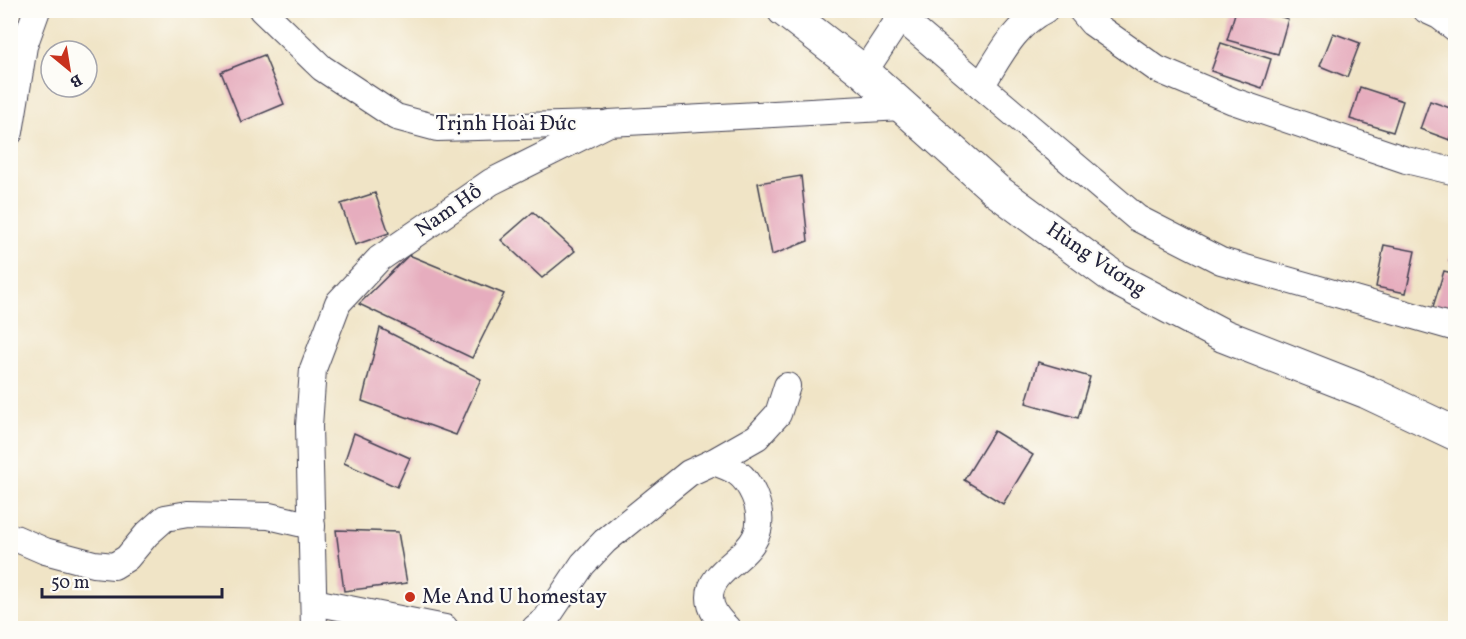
<svg xmlns="http://www.w3.org/2000/svg" width="1466" height="639" viewBox="0 0 1466 639" font-family="Vollkorn,serif">
<style>
.building{fill:#e6adbe}
.lines{fill:none;stroke-linecap:round;stroke-linejoin:round}
.minor-casing{stroke:#413f50;stroke-width:28}
.highway-casing{stroke:#413f50;stroke-width:35}
.minor{stroke:#fff;stroke-width:26}
.highway{stroke:#fff;stroke-width:33}
.poi-dot{fill:#c8321e;stroke:#fdfcf7;stroke-width:2}
.labels{text-anchor:middle;dominant-baseline:central;stroke-width:4.5;stroke-linejoin:round;paint-order:stroke}
.street-label{font-size:21px;fill:#22223b;stroke:#fdfcf7}
.poi-label{font-size:21px;fill:#22223b;stroke:#fdfcf7;text-anchor:start}
</style>
<rect width="100%" height="100%" fill="#fdfcf7"/>
<filter id="ink" filterUnits="userSpaceOnUse"><feTurbulence type="fractalNoise" baseFrequency=".0167" numOctaves="2"/><feDisplacementMap in="SourceGraphic" scale="12" xChannelSelector="R" yChannelSelector="G"/><feConvolveMatrix kernelMatrix="1 2 1 2 8 2 1 2 1" color-interpolation-filters="sRGB"/></filter>
<filter id="wash" filterUnits="userSpaceOnUse"><feTurbulence type="fractalNoise" baseFrequency=".008" numOctaves="4" result="noise"/><feDisplacementMap in="SourceGraphic" scale="24" xChannelSelector="R" yChannelSelector="G"/><feGaussianBlur stdDeviation="1.35" result="paint"/><feColorMatrix in="noise" values="0 0 0 0 0 0 0 0 0 0 0 0 0 0 0 0 0 1.4 0 .05"/><feComposite in="paint" operator="in"/></filter>
<g filter="url(#wash)">
<rect width="100%" height="100%" fill="#f0e4c6"/>
<g id="blocks">
<g class="building">
<polygon points="1236,10 1260,10 1288,19 1278,54 1227,40"/>
<polygon points="1333,33 1360,43 1347,77 1320,66"/>
<polygon points="1221,43 1271,59 1262,88 1211,71"/>
<polygon points="264,55 284,104 241,122 221,72"/>
<polygon points="1360,87 1403,101 1393,132 1350,119"/>
<polygon points="1430,101 1456,110 1456,124 1450,140 1420,129"/>
<polygon points="801,176 808,241 772,255 758,183"/>
<polygon points="375,193 389,233 355,245 341,204"/>
<polygon points="533,212 575,251 542,278 501,240"/>
<polygon points="1384,245 1415,251 1406,293 1376,287"/>
<polygon points="1455,245 1456,245 1456,264 1449,261"/>
<polygon points="409,255 504,294 472,358 359,304"/>
<polygon points="1444,271 1456,274 1456,316 1432,310"/>
<polygon points="380,328 481,379 456,435 362,401"/>
<polygon points="1038,362 1090,377 1078,418 1026,403"/>
<polygon points="994,431 1033,455 1003,504 964,480"/>
<polygon points="354,433 410,458 397,487 344,463"/>
<polygon points="336,530 398,532 407,583 344,591"/>
</g>
</g>
</g>
<g filter="url(#ink)">
<use href="#blocks" fill-opacity="0" stroke="#413f50" stroke-width="1.5"/>
<g class="lines">
<g class="minor-casing">
<g id="minor">
<polyline points="262,10 322,68 396,117 437,128 600,124"/>
<polyline points="1081,10 1092,23 1157,69 1233,101 1406,160 1456,172"/>
<polyline points="1426,10 1439,16 1456,29"/>
<polyline points="901,18 1137,218 1221,261 1456,328"/>
<polyline points="864,72 905,10"/>
<path d="M981,86C999,58 1014,25 1045,10"/>
<polyline points="10,132 24,46 37,10"/>
<path d="M713,462C734,469 744,473 754,495C779,556 710,560 710,597C710,610 718,619 727,628"/>
<polyline points="15,538 45,551 94,564 114,566 127,558 147,534 165,518 188,514 269,516 312,526"/>
<polyline points="314,602 445,628"/>
<polyline points="314,628 309,426 313,369 338,303 379,259 491,182 609,123 902,107"/>
<polyline points="535,628 546,619 583,564 605,541 689,473 713,462 757,437 778,414 787,386"/>
</g>
</g>
<g class="highway-casing">
<polyline id="highway" points="784,10 864,72 997,191 1116,279 1224,336 1367,392 1456,434"/>
</g>
<use href="#minor" class="minor"/>
<use href="#highway" class="highway"/>
</g>
</g>
<circle class="poi-dot" cx="410" cy="597" r="6"/>
<g class="labels">
<g class="street-label">
<text x="506" y="124">Trịnh Hoài Đức</text>
<text transform="translate(449 211) rotate(-35)">Nam Hồ</text>
<text transform="translate(1096 260) rotate(34)">Hùng Vương</text>
</g>
<g class="poi-label">
<text x="422" y="597">Me And U homestay</text>
</g>
</g>
<rect width="1466" height="639" fill="none" stroke="#fdfcf7" stroke-width="36"/>
<g transform="translate(69 69) rotate(150)"><circle r="28" fill="#fdfcf7" stroke="#a5a5ac" stroke-width="1.5"/>
<path d="M0-4.5L10 22L0 15L-10 22Z" fill="#c8321e"/>
<text y="-9" font-size="16" font-weight="bold" text-anchor="middle" fill="#22223b">B</text>
</g>
<path d="M42 588v9h180v-9" fill="none" stroke="#22223b" stroke-width="3"/>
<text x="51" y="588" font-size="18" fill="#22223b" stroke="#fdfcf7" stroke-width="4.5" paint-order="stroke">50 m</text>
</svg>
